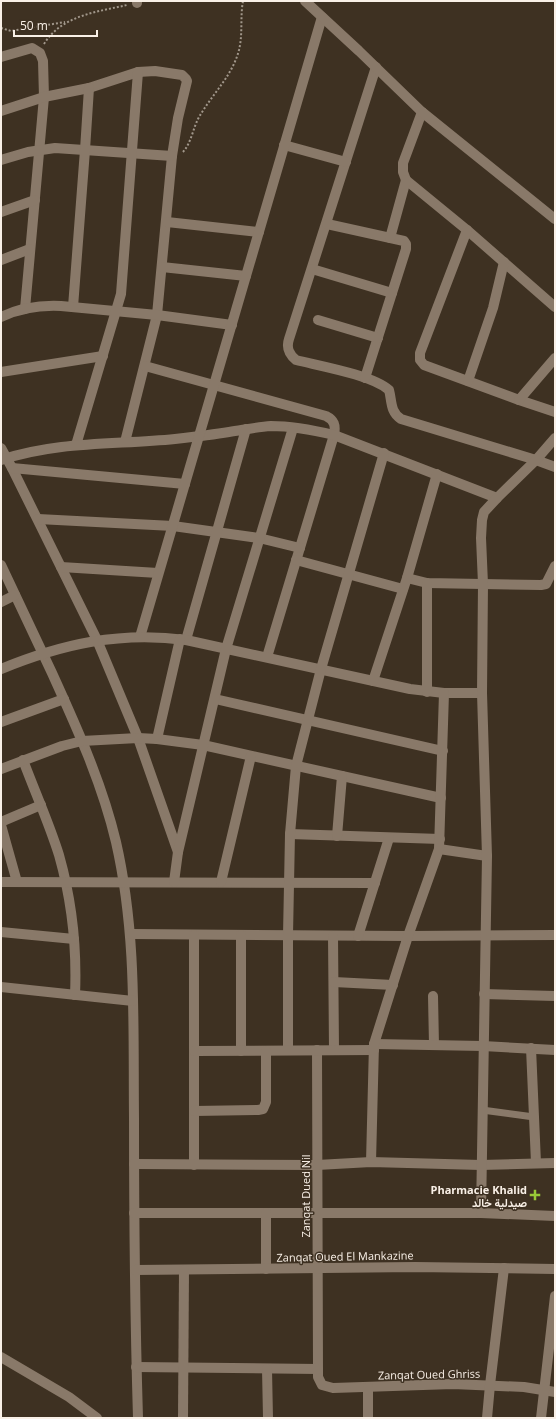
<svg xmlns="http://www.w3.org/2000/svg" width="556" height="1419" viewBox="0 0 556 1419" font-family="'Open Sans',Vazirmatn,sans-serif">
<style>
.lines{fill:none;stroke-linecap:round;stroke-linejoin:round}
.path{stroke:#a1978b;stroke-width:2;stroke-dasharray:2 2;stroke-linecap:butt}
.pedestrian{stroke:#897969;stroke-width:7}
.minor{stroke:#897969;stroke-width:10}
.tertiary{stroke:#897969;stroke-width:10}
.poi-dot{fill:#98cb37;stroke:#3e3122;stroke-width:1.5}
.labels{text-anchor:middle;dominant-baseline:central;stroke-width:3;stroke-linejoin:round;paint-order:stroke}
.poi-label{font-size:11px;font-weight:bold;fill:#f9f0e7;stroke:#3e3122;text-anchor:end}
.street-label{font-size:11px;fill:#f9f0e7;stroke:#3e3122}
</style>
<rect width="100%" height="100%" fill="#3e3122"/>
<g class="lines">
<g class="path">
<polyline points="1,28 11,31 65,22"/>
<path d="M44,44C62,15 97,12 127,5"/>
<path d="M183,152C191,143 193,129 198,119C211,95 232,77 239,50C243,34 240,17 243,1"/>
</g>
<polyline class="pedestrian" points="482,1110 534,1117"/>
<g class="minor">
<polyline points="137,1 137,3"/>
<polyline points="1,57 32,48 40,53 43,61 44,97 25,309"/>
<path d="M376,67L289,339C286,348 289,354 296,360C320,366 372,375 389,390C392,401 390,412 401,419L536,460L555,467"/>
<polyline points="1,111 44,97 89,88 138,72 155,71 182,75 186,79 187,81 178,118 172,156 157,315 125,442"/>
<polyline points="422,112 403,163 403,172 406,180 467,230 555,307"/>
<polyline points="284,145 346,162"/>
<polyline points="1,160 28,152 55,148 172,156"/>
<polyline points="1,212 35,200"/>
<polyline points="167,222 259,232"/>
<polyline points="327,224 404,241 406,244 406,249 365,378"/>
<polyline points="467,230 420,353 420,360 424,365 519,400 555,412"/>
<polyline points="390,238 406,180"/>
<polyline points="1,260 30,249"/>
<polyline points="162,267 246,276"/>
<polyline points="312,269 392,293"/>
<polyline points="73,307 85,150 89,88"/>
<path d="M1,317C20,308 40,305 61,306L157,315L232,325"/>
<polyline points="318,320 378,338"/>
<path d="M145,366L326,416C334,420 336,425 334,435L267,657"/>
<polyline points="1,372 103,356"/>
<polyline points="468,381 493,308 504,262"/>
<polyline points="519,400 555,358"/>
<polyline points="76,445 121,294 138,72"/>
<polyline points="1,448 12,468 97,640 138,738 178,852"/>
<path d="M1,460C59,441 115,445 175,439C193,437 211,435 229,432C243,430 257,427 271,426C292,426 313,430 334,435L497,498"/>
<polyline points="12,468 185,484"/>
<polyline points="38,519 173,526 259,538 300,548"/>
<polyline points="296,560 403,589"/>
<path d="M1,565C18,601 35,637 52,673C77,728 102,783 116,842C137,934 133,1025 134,1118C134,1218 135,1318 138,1418"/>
<polyline points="61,567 158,573"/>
<polyline points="407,578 427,583 541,585 546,584 555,566"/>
<polyline points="1,602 15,595"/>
<polyline points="140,637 322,17"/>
<polyline points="186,640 246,429"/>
<path d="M1,669C62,644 120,631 186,640L410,689L444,693H482"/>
<polyline points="373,681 407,578 437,474"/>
<polyline points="427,692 427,583"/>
<polyline points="215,699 443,751"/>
<polyline points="1,722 64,699"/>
<polyline points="157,739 180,639"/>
<path d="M23,760C35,792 49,823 59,855C72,901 77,948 75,995"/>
<polyline points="1,769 62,746 82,741 138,738 157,739 203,745 441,798"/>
<polyline points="1,822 41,805"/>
<polyline points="1,825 17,882"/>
<polyline points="290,834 440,839"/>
<polyline points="337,836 342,776"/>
<polyline points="439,849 487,856"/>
<polyline points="1,882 375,883"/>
<polyline points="174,882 178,852 226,649 293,428"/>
<polyline points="221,882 251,756"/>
<polyline points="1,932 74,939"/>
<polyline points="131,934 408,936 555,935"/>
<polyline points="194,935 194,1165"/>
<polyline points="241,935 241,1051"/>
<polyline points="333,936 334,1050"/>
<polyline points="358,936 389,838"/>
<polyline points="334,982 393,985"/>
<polyline points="1,987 133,1001"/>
<polyline points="484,994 555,996"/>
<polyline points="433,996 434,1045"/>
<polyline points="374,1044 483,1046 555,1050"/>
<polyline points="531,1048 536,1163"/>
<polyline points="288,1050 288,935 290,834 296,766 321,669 384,453"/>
<polyline points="317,1050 318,1369 318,1377 322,1385 333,1388 453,1384 524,1387 555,1392"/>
<polyline points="194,1051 374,1050"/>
<polyline points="194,1111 258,1110 263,1109 266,1102 266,1051"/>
<polyline points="371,1162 374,1044 408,936 439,849 444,693"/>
<polyline points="134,1164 317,1165 371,1162 481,1165 555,1163"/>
<polyline points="134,1213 481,1213 555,1216"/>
<polyline points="266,1213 266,1269"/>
<polyline points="481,1213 487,856 482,693 483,584 481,538 482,520 484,512 497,498 536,460 555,438"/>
<polyline points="135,1270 415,1267 555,1269"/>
<polyline points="1,1357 69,1397 97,1418"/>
<polyline points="136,1367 318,1369"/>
<polyline points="267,1369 268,1418"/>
<polyline points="368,1387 368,1418"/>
<polyline points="183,1418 184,1270"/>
<polyline points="487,1418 490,1385 504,1268"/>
<polyline points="541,1418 555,1296"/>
</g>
<polyline class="tertiary" points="305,1 359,51 422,112 555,219"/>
</g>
<path class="poi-dot" d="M533 1189h4v4h4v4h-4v4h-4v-4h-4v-4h4z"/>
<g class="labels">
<g class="poi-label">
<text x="527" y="1189">Pharmacie Khalid<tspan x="527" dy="13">صيدلية خالد</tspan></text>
</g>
<g class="street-label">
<text transform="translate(305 1196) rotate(-90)">Zanqat Dued Nil</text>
<text transform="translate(345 1256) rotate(-1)">Zanqat Oued El Mankazine</text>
<text transform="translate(429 1374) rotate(-1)">Zanqat Oued Ghriss</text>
</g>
</g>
<rect width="556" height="1419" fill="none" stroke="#f9f0e7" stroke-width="4"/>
<path d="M14 30v6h83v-6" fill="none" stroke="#f9f0e7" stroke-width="2"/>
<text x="20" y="30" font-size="12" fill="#f9f0e7" stroke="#3e3122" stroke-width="3" paint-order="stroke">50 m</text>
</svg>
